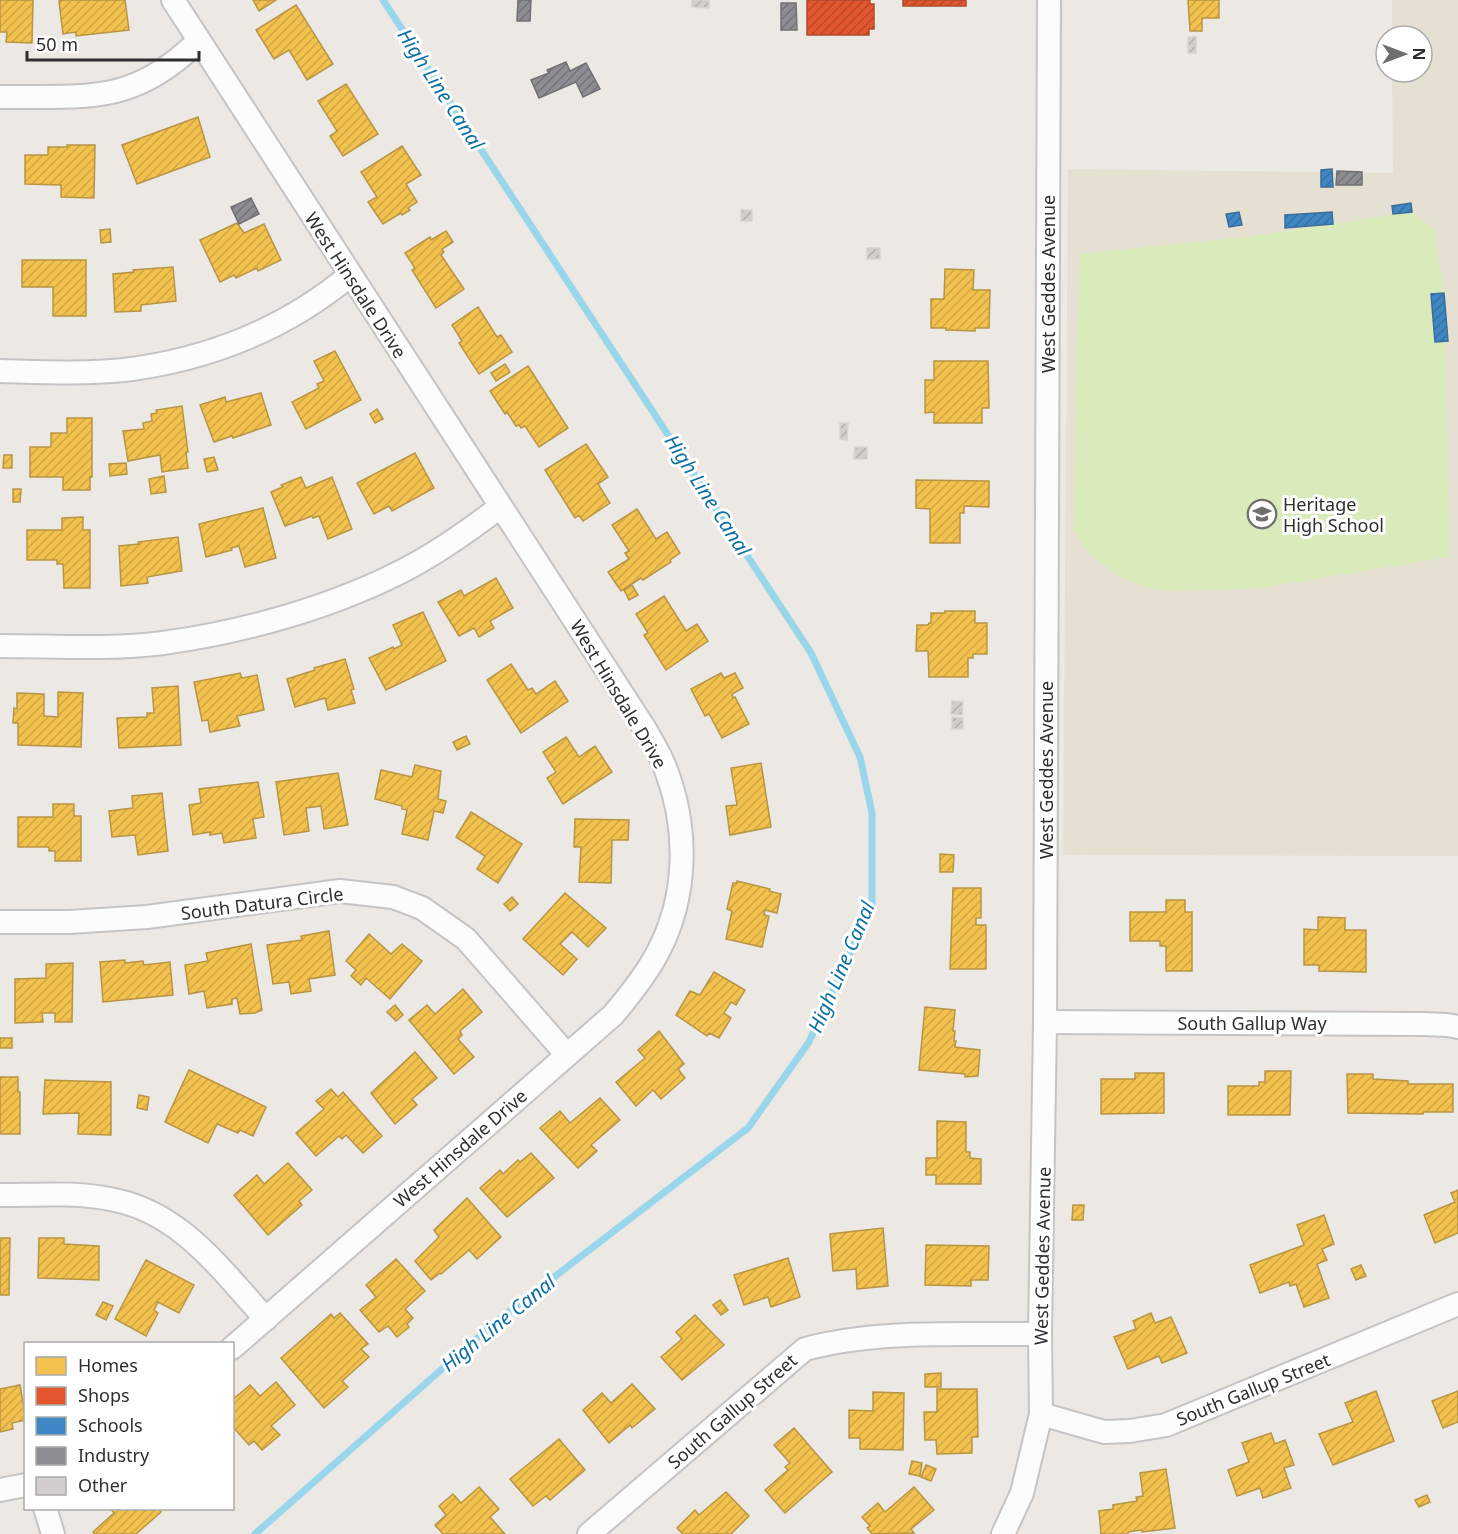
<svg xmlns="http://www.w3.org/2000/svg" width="1458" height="1534" viewBox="0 0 1458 1534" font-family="'Noto Sans',sans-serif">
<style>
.education{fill:#e6e0d3}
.pitch{fill:#d9eabb}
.homes{fill:url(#homes-hatch);stroke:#b79544;stroke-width:1.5}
.shops{fill:url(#shops-hatch);stroke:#ad4b2e;stroke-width:1.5}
.schools{fill:url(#schools-hatch);stroke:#3a6d98;stroke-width:1.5}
.industry{fill:url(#industry-hatch);stroke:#707074;stroke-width:1.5}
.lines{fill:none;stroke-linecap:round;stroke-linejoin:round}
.stream{stroke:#99d6ec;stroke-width:7}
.building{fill:url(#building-hatch);stroke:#d7d4d0;stroke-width:1.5}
.street-casing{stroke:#c5c4c5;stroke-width:26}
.street{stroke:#fcfcfb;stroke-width:22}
.labels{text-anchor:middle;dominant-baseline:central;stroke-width:6;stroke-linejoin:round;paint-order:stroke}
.street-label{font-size:18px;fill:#2e2e2e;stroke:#fff}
.poi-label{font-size:18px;fill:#2e2e2e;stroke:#fff;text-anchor:start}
.water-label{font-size:20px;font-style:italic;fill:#0d6fa3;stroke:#fff}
</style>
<defs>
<pattern id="homes-hatch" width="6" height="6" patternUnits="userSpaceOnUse" patternTransform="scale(1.5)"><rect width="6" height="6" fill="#f2c14e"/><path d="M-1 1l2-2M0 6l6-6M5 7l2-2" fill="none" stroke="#d0a644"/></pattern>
<pattern id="shops-hatch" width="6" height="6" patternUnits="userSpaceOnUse" patternTransform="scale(1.5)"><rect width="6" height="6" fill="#e4572e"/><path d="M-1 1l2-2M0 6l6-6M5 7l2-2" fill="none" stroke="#b94828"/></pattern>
<pattern id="schools-hatch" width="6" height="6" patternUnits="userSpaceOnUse" patternTransform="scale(1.5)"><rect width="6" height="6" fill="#3f88c5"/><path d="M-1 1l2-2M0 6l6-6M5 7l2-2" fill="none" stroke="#3570a0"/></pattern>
<pattern id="industry-hatch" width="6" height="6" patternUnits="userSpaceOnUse" patternTransform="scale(1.5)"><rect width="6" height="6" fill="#8d8d92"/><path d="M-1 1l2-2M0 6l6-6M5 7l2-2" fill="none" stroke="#747478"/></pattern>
<pattern id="building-hatch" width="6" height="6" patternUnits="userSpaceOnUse" patternTransform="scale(1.5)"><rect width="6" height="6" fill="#d1cecb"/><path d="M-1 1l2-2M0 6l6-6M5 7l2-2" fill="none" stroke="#b4b1af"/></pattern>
</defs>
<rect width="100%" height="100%" fill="#ece8e4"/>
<polygon class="education" points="1392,0 1458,0 1458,856 1063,855 1068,169 1393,173 1392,72 1422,72 1422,36 1392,36"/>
<polygon class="pitch" points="1412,212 1434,229 1445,299 1449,557 1261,588 1175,591 1143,587 1117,575 1089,553 1073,530 1080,254 1252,236"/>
<g class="homes">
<polygon points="0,0 33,0 32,43 6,42 7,32 0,32"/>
<polygon points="62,0 125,0 129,30 76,36 76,32 63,34 59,1"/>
<polygon points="253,0 276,0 259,11"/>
<polygon points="1188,0 1219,0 1219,18 1202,18 1202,31 1190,31"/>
<polygon points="296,5 333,64 307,80 289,50 274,59 256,30"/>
<polygon points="346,84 378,134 343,156 330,136 337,131 318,101"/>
<polygon points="198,117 210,157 137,184 122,145"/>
<polygon points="67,145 95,145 94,198 61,197 61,185 25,184 25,155 48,155 48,147 67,147"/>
<polygon points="402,146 421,175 406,184 417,202 408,208 410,210 402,215 401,213 383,224 368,202 377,197 361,172"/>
<polygon points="237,223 244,233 264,224 281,260 258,271 257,268 236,278 234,275 220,282 200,240"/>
<polygon points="110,229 111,242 101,243 100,230"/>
<polygon points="446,231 453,242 442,249 444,252 441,255 464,289 436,308 412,270 415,268 405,253 430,237 431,240"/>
<polygon points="22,260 86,260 86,316 53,316 53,287 22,287"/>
<polygon points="173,267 176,301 141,305 141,311 115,312 113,274 134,272 133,270"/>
<polygon points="945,269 974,270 973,290 990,290 989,328 975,328 975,331 946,330 946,328 931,328 931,299 944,299"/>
<polygon points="478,307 497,337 501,335 512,352 479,374 459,343 462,341 452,325"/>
<polygon points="335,351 361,400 306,429 292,402 319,388 317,384 324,381 314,361"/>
<polygon points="934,361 988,361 989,408 982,408 982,423 934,423 934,412 925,413 925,380 934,380"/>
<polygon points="505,364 510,372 496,381 491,373"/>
<polygon points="528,366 568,428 539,447 525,426 521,428 519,425 516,426 507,412 505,414 490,391"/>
<polygon points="261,393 271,425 233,438 232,436 214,442 200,405 225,397 226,402"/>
<polygon points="182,406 188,452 186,452 188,468 162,472 160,455 128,461 123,431 144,429 143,423 152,421 151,414 157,413 156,410"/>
<polygon points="377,409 383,419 375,423 370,414"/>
<polygon points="67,418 92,418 92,477 90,477 90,490 63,490 63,477 30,477 30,447 51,447 51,433 67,433"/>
<polygon points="586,444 608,477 598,484 610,503 583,521 579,515 575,518 545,470"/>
<polygon points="415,453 434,488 392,511 389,506 374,514 357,483"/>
<polygon points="4,455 12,455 12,468 3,468"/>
<polygon points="214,457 218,470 207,472 204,459"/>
<polygon points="126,463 127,474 110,476 109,464"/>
<polygon points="164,476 166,492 151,494 149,479"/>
<polygon points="301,477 306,488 332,477 352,529 328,539 319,516 313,518 312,516 285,526 271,492 283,487 281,485"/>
<polygon points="916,480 989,481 989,507 964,506 964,513 960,513 960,543 930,543 930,509 916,508"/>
<polygon points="13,489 21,489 20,502 13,502"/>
<polygon points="263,508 276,558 245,567 239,546 231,548 232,550 206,557 199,524"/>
<polygon points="637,509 656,539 667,532 680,553 670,560 671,562 643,580 641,578 621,591 608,572 629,559 625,553 629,551 612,525"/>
<polygon points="83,517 83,530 90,530 90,588 64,588 63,564 57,564 57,560 27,560 27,530 62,530 62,518"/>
<polygon points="178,537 182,571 147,577 148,583 121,586 119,546 139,544 138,542"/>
<polygon points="496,578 513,608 490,621 494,628 479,637 474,628 459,636 438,602 461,590 464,596"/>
<polygon points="632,585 638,595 629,600 624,590"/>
<polygon points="664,596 686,631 697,624 708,641 666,670 644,635 648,633 636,614"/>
<polygon points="945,611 975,611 975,623 987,623 987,654 973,654 973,658 968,658 968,677 929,677 928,651 916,651 917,625 928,625 929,623 931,623 931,613 945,613"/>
<polygon points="423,612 446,661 386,690 369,658 393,647 394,649 402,645 393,625"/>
<polygon points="345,659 354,689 351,690 355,703 328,710 325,698 295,707 287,679 315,670 314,668"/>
<polygon points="511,664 528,690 532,688 536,694 555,681 568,701 521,733 487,680"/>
<polygon points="240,673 242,678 257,675 264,710 237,716 240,726 210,732 208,720 202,721 194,682"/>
<polygon points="721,673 724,678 735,673 743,688 732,694 733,698 735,697 749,724 722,738 709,714 705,716 691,689"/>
<polygon points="178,686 181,745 119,748 117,718 147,717 147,713 154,713 152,688"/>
<polygon points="58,692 83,693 81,747 18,745 18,723 13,723 14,708 17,709 17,693 44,694 44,716 58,717"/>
<polygon points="466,736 470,744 457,750 453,742"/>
<polygon points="566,737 579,757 595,746 612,772 563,804 547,778 556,772 543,752"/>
<polygon points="761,763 771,827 730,835 726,806 737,805 731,768"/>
<polygon points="415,765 441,771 438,799 446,801 443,813 434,811 428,840 402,834 407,810 402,809 402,806 375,799 381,770 412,777"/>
<polygon points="338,773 348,825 324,829 321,806 306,808 309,831 284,835 276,782"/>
<polygon points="258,782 264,817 253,819 256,838 224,843 222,833 210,835 210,832 193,835 189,805 201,803 199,789"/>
<polygon points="162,793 168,851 138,855 135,835 112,837 109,811 133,808 132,796"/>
<polygon points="53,804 74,804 74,816 81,816 81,861 55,861 55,851 49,851 49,847 18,847 18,817 53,817"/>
<polygon points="471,812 522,844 498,883 477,869 485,856 456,837"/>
<polygon points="575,819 629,820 628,840 612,840 611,883 579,882 581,847 574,847"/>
<polygon points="940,854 954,855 953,872 940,872"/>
<polygon points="737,881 770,889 769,891 781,894 777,913 765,910 764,915 769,916 762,947 726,939 732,911 727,909 733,883 737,883"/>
<polygon points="953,888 981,888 981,918 976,918 976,925 986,925 986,969 950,969"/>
<polygon points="565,893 606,928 588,947 572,932 560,944 577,959 563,975 523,939"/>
<polygon points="512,897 518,904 510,911 504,904"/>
<polygon points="1166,900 1185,900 1185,912 1192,912 1192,971 1166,971 1166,946 1160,946 1160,941 1130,941 1130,912 1166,912"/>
<polygon points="1318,917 1345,918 1345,930 1366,930 1366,972 1319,971 1319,965 1304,965 1304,929 1318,930"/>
<polygon points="329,931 335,975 309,979 311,991 291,994 289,982 273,984 267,945 302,940 301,936"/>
<polygon points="369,934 391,954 402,944 422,961 390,999 366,978 361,985 351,976 356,970 346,961"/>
<polygon points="251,944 262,1010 255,1013 240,1014 237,998 232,999 232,1004 207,1008 204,991 189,994 185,965 208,961 206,953"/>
<polygon points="125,960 125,963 143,961 144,965 170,962 173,995 103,1002 100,962"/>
<polygon points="73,963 72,1022 55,1022 55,1013 42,1013 43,1022 15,1023 15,979 46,978 46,964"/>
<polygon points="714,972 745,990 736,1005 731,1002 724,1013 731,1018 719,1038 709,1033 707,1036 676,1015 690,991 700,995"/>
<polygon points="463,989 482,1012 460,1031 462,1035 458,1039 474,1057 454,1074 409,1020 427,1005 435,1014"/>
<polygon points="395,1005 403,1015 396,1021 387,1012"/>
<polygon points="925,1007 955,1010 953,1031 955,1031 954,1041 956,1041 955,1047 980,1050 978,1076 965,1077 965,1074 919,1070"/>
<polygon points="659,1031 684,1064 678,1069 685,1078 661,1099 653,1090 636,1106 616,1082 645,1058 638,1050"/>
<rect x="0" y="1038" width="12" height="10"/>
<polygon points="415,1052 437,1078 412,1099 417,1105 395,1124 371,1093"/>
<polygon points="189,1070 266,1107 253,1136 240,1130 238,1133 217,1124 208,1143 165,1122"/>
<polygon points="1265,1071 1291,1071 1290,1115 1228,1115 1228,1086 1259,1086 1259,1082 1265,1082"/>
<polygon points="1135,1073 1164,1073 1164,1113 1101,1114 1101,1079 1135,1079"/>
<polygon points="1347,1074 1373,1074 1373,1079 1408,1081 1408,1084 1453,1084 1453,1112 1423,1112 1423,1114 1348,1113"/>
<polygon points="0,1077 18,1077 18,1092 20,1092 20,1134 0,1134"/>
<polygon points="45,1080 111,1082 111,1135 78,1134 79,1113 43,1114"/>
<polygon points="331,1089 338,1097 343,1092 382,1136 363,1153 346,1135 342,1139 339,1136 316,1156 296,1133 324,1109 316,1101"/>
<polygon points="139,1095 149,1097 147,1110 137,1108"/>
<polygon points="600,1098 620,1120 591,1145 597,1151 578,1168 540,1128 560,1111 570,1123"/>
<polygon points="937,1121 966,1122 966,1152 970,1152 970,1158 981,1159 981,1184 936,1184 936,1175 926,1175 926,1158 937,1158"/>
<polygon points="531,1153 554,1178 507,1217 480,1188 500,1170 503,1174 518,1160 520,1162"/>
<polygon points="288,1163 312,1190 299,1201 302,1205 268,1235 234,1195 257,1175 264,1184"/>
<polygon points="1458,1190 1458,1233 1435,1243 1424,1215 1455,1202 1451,1193"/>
<polygon points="467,1198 501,1237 477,1259 469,1250 441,1274 440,1273 431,1280 415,1261 439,1237 434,1230"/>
<polygon points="1073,1205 1084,1205 1083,1220 1072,1220"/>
<polygon points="1324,1215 1334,1244 1322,1249 1327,1260 1317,1264 1329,1298 1304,1307 1296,1284 1290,1286 1289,1282 1260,1293 1250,1265 1304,1245 1297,1225"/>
<polygon points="883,1228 888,1286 857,1289 856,1269 833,1271 830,1234"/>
<polygon points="0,1238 10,1238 9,1295 0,1295"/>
<polygon points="39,1238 64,1238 64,1244 99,1246 99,1280 38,1278"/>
<polygon points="926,1245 989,1246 988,1280 971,1280 971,1286 925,1285"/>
<polygon points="788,1258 800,1297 771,1307 768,1297 744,1305 734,1275"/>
<polygon points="396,1259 425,1291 405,1309 413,1318 407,1324 409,1327 397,1337 388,1326 379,1332 360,1310 376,1297 366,1285"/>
<polygon points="146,1260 194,1285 179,1313 158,1302 154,1310 158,1313 146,1336 115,1319"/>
<polygon points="1361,1265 1366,1276 1356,1280 1351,1269"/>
<polygon points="720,1300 728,1310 721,1315 713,1305"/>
<polygon points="103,1302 113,1306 106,1320 96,1315"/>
<polygon points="340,1313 368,1344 361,1349 369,1357 342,1381 348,1387 324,1408 281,1358 331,1314 334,1318"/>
<polygon points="1151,1313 1155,1323 1171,1317 1187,1353 1162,1363 1159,1356 1128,1369 1114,1337 1136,1329 1133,1321"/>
<polygon points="695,1315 724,1345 682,1380 661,1357 682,1339 676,1332"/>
<polygon points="941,1373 941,1387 925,1387 925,1374"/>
<polygon points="276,1382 295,1405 271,1426 280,1435 262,1450 254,1441 249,1445 232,1426 232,1400 250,1385 260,1396"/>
<polygon points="632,1384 655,1409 632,1428 630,1425 609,1443 583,1410 602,1393 611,1403"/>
<polygon points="20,1385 26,1420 12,1423 13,1429 0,1432 0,1389"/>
<polygon points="937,1389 977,1389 978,1437 972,1437 972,1453 937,1454 936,1440 925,1440 924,1412 937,1412"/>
<polygon points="1376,1391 1394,1441 1333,1465 1319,1434 1353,1422 1345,1403"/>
<polygon points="1458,1391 1458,1422 1443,1428 1432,1401"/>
<polygon points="873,1392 904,1393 903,1450 860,1449 860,1438 849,1438 849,1410 873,1411"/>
<polygon points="794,1428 832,1472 785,1513 765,1490 788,1470 785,1467 790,1463 774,1445"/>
<polygon points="1271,1433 1275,1444 1285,1440 1294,1465 1284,1468 1291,1488 1263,1498 1260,1488 1237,1496 1228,1470 1249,1462 1242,1443"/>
<polygon points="559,1439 585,1470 550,1500 546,1496 533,1506 510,1479"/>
<polygon points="912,1461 922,1463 920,1476 909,1474"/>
<polygon points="926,1465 936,1469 931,1481 921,1477"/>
<polygon points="1166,1469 1175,1528 1142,1532 1141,1530 1128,1532 1128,1534 1101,1534 1099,1511 1113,1509 1113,1505 1137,1501 1136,1497 1143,1496 1140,1473"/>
<polygon points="479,1487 499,1509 490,1517 505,1534 443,1534 435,1525 446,1515 439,1506 453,1494 461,1503"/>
<polygon points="914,1487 934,1510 911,1529 914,1533 872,1534 867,1528 870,1526 862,1517 878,1503 885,1512"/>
<polygon points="726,1492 749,1516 731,1534 683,1534 677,1528 695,1510 699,1515"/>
<polygon points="1427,1495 1430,1502 1419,1507 1415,1500"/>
<polygon points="110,1508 158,1508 161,1512 136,1534 95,1534 93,1532 114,1513"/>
</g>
<g class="shops">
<polygon points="807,0 870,0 870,4 874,4 874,29 869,29 869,35 807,35"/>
<rect x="903" y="0" width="63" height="6"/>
</g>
<g class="schools">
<polygon points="1332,169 1333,187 1321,187 1321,170"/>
<polygon points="1411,203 1412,212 1393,214 1392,206"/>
<polygon points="1239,212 1242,225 1229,227 1226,214"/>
<polygon points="1332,212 1333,224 1285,228 1285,215"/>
<polygon points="1444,293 1448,341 1435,342 1431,294"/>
</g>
<g class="industry">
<polygon points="518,0 531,0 530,21 517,21"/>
<polygon points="781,3 796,3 797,30 781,30"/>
<polygon points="566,62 570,71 586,63 600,89 583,97 576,82 539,98 531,80 549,73 547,70"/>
<polygon points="1337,171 1362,172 1362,185 1336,185"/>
<polygon points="251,198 259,214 239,224 231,207"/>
</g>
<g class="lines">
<polyline class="stream" points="255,1534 493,1324 748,1128 809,1042 872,905 872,813 860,757 811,653 383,0"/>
</g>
<g class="building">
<polygon points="692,0 709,0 709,8 692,7"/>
<rect x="1188" y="37" width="8" height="16"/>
<rect x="741" y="210" width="11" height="11"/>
<rect x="867" y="248" width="13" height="11"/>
<polygon points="840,423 848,423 847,440 840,439"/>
<polygon points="855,447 867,447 867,459 854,459"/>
<polygon points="952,701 963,702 962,715 951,714"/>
<polygon points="952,717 963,718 963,729 952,729"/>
</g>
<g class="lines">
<g class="street-casing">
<g id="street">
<path d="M173,0L645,729C652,742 661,755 666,770C688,828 688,895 658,952C646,975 630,995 613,1015L232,1348"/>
<path d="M0,97C85,96 133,106 198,41"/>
<path d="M0,371C41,372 83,374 124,370C207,360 286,329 350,275"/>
<path d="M0,646C54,646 109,650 163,643C245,632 337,606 410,567C442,550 471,529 500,507"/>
<polyline points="0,922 69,922 147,917 340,891 393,897 422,908 466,939 567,1055"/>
<polyline points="1045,1022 1423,1024 1447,1025 1458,1027"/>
<path d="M0,1195C36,1195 74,1192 110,1199C180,1211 221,1270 266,1319"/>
<polyline points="1041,1414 1104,1432 1130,1431 1166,1425 1458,1304"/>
<polyline points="0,1490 26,1485"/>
<polyline points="45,1508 53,1534"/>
<path d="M589,1534L805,1349C879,1329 964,1335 1040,1334"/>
<polyline points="1003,1534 1022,1493 1041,1414 1040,1334 1045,1022 1049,0"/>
</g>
</g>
<use href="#street" class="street"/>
</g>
<defs>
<g id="school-ring" transform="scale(1.5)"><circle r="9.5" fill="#fff" stroke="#706f6e" stroke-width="1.5"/><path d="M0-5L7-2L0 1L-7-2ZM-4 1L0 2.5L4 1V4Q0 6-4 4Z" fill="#706f6e"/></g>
</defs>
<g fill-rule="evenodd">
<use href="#school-ring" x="1262" y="514"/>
</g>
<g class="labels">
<g class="street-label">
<text transform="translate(1048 284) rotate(-90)">West Geddes Avenue</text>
<text transform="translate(356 285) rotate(57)">West Hinsdale Drive</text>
<text transform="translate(619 694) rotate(59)">West Hinsdale Drive</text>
<text transform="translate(1046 770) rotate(-90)">West Geddes Avenue</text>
<text transform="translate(262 903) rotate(-7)">South Datura Circle</text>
<text x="1252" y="1023">South Gallup Way</text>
<text transform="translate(460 1148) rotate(-41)">West Hinsdale Drive</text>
<text transform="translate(1042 1256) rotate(-89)">West Geddes Avenue</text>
<text transform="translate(1253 1389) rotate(-22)">South Gallup Street</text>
<text transform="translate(732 1411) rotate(-41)">South Gallup Street</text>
</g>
<g class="poi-label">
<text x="1283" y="504">Heritage<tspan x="1283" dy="21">High School</tspan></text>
</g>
<g class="water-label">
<text transform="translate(441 89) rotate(57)">High Line Canal</text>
<text transform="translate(708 495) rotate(57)">High Line Canal</text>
<text transform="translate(841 967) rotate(-67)">High Line Canal</text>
<text transform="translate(498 1323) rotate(-39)">High Line Canal</text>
</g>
</g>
<rect x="24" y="1342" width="210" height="168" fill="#ffffff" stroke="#ababab" stroke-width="1.5"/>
<rect x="36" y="1357" width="30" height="18" fill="#f2c14e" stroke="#ababab" stroke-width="1.5"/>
<text x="78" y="1372" font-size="18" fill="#2e2e2e">Homes</text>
<rect x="36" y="1387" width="30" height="18" fill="#e4572e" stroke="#ababab" stroke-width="1.5"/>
<text x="78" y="1402" font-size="18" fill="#2e2e2e">Shops</text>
<rect x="36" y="1417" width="30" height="18" fill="#3f88c5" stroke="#ababab" stroke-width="1.5"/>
<text x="78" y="1432" font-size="18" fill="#2e2e2e">Schools</text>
<rect x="36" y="1447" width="30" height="18" fill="#8d8d92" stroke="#ababab" stroke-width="1.5"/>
<text x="78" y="1462" font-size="18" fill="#2e2e2e">Industry</text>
<rect x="36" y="1477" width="30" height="18" fill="#d1cecb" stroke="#ababab" stroke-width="1.5"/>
<text x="78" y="1492" font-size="18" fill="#2e2e2e">Other</text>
<g transform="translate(1404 54) rotate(90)"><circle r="28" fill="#ffffff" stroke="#ababab" stroke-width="1.5"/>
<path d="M0-4.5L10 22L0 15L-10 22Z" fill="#706f6e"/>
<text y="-9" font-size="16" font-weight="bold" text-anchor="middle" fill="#2e2e2e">N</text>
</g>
<path d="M27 51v9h172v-9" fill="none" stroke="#2e2e2e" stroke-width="3"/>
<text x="36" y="51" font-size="18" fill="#2e2e2e" stroke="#ffffff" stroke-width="4.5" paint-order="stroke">50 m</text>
</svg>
